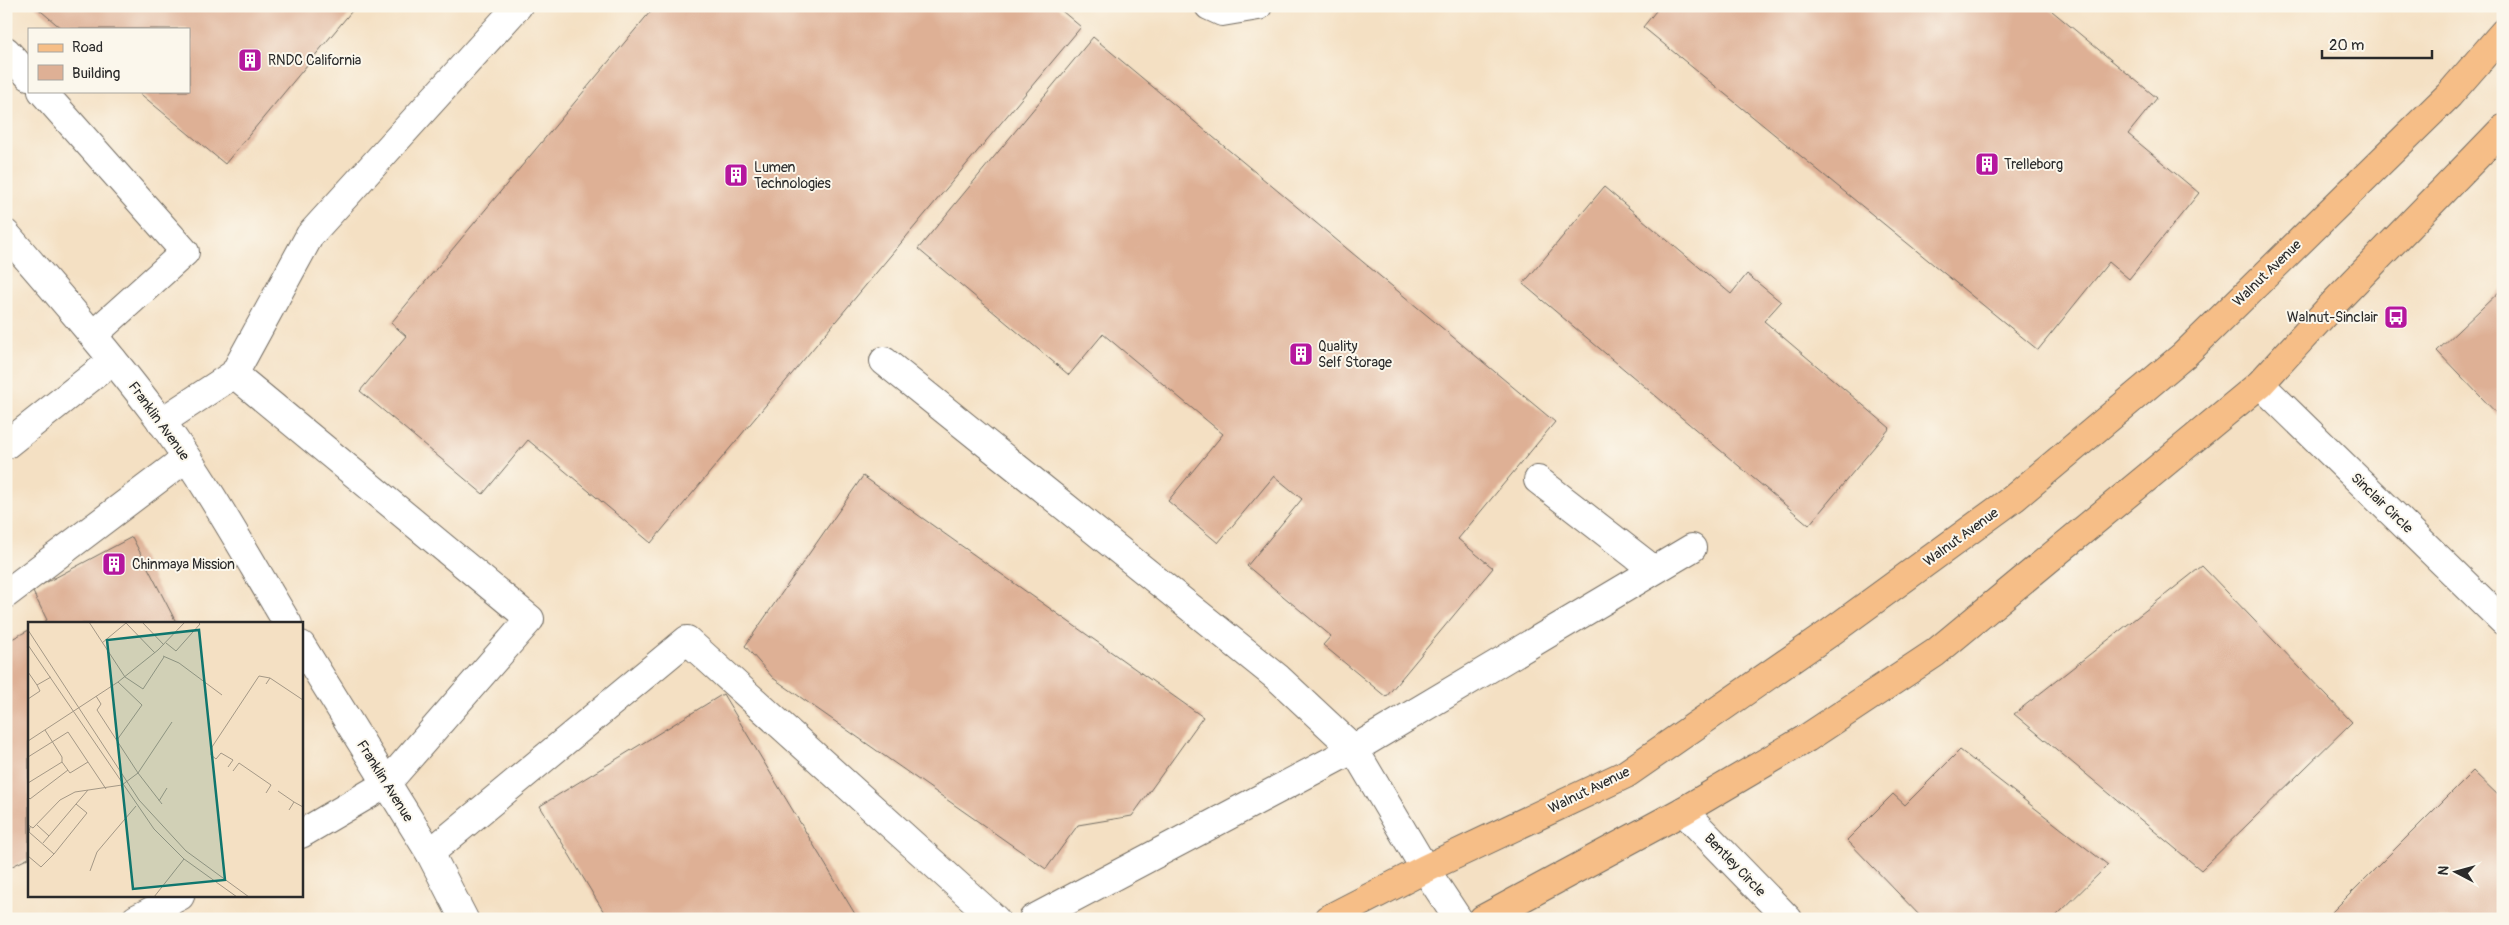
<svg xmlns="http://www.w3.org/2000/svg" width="2509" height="925" viewBox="0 0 2509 925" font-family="Pangolin,sans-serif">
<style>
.building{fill:#deb095}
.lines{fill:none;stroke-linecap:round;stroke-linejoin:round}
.minor-casing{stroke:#716a60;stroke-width:30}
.major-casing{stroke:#716a60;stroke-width:30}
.minor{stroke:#fff;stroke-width:28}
.major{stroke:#f6be87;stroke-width:28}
.labels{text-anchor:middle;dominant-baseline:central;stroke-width:4;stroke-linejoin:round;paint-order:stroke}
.poi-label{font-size:14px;fill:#2b2b2b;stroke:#fbf7ec;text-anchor:start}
.street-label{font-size:14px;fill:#2b2b2b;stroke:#fbf7ec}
.inset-road{fill:none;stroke:#a49886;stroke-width:1}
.view{fill:#0f766e;fill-opacity:0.15;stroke:#0f766e;stroke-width:2.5}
.inset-edge{fill:none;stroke:#2b2b2b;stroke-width:2.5}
</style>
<rect width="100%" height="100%" fill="#fbf7ec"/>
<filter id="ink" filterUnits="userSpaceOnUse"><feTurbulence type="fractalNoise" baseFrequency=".02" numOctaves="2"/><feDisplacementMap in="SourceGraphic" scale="10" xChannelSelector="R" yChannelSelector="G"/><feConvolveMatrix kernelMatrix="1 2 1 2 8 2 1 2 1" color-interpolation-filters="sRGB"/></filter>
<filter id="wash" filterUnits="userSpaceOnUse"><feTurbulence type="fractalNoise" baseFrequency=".0096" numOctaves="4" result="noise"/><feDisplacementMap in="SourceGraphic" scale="20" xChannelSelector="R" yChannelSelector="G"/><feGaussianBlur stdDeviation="1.12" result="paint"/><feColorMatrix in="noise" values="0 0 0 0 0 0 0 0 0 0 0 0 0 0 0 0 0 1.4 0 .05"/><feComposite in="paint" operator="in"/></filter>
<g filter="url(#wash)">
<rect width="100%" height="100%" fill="#f4e0c3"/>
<g id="blocks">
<g class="building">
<polygon points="35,6 356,6 225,164 137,91 189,91 189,29 62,29"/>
<polygon points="655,6 1056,6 1081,27 651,543 528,440 483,494 360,391 406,336 391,323"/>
<polygon points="1660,6 2046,6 2157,98 2128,134 2199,193 2129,279 2109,262 2038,350 1643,27"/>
<polygon points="1093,37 1555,422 1458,539 1493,568 1386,697 1323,645 1331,636 1247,566 1302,499 1274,476 1218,543 1168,501 1223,434 1103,334 1069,375 918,249"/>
<polygon points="1604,187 1731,294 1747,274 1781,302 1764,321 1890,428 1809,525 1523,284"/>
<polygon points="2503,288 2503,420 2437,351"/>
<polygon points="863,476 1203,717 1132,816 1078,825 1046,869 773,678 745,646"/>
<polygon points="132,537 177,624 41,624 47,620 32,590"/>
<polygon points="2202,566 2352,722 2201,870 2014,714"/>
<polygon points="29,630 29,858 6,869 6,642"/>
<polygon points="723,694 858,919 608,919 540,806"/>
<polygon points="1960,750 2108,865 2053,919 1923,919 1847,840 1893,794 1905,805"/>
<polygon points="2473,771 2503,800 2503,919 2325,919"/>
</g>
</g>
</g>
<g filter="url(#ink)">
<use href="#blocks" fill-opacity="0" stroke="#716a60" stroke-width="1"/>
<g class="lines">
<g class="minor-casing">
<g id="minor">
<polyline points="1209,6 1222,12 1258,6"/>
<polyline points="6,51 29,76"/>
<polyline points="42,91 185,252 93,335"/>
<path d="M6,234C59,295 112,356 161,421C208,485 247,556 288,624"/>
<polyline points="884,361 1278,678 1354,749 1692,548"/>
<polyline points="234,374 530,619 386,784 301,834"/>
<polyline points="2260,384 2503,621"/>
<polyline points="161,422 234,374 310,235 518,6"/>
<polyline points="6,445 113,360"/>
<polyline points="1538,480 1654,570"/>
<polyline points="6,594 186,458"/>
<polyline points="301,645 430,853 464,919"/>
<polyline points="1683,811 1788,919"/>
<polyline points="430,853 687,640 995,919"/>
<polyline points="136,919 180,896"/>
<polyline points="1033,919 1354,749 1425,869 1458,919"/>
</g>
</g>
<g class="major-casing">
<g id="major">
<polyline points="1328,919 1425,869 1626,774 1828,634 2014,498 2184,355 2449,95 2503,33"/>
<polyline points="1483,919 1683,811 1807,738 1935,653 2260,384 2336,301 2503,129"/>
</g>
</g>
<use href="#minor" class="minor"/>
<use href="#major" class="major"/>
</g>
</g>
<defs>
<g id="building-square" transform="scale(1.25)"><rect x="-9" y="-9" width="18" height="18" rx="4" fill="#b5179e" stroke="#fbf7ec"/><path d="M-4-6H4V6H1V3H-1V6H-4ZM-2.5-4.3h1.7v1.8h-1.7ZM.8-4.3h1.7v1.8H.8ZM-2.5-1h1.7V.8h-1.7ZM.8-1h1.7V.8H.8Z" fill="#fff"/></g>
<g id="bus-square" transform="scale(1.25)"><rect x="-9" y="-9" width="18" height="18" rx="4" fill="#b5179e" stroke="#fbf7ec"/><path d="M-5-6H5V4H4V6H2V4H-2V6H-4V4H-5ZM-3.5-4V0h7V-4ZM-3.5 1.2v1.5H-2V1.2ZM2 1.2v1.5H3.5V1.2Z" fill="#fff"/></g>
</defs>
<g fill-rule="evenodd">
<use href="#building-square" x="250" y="60"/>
<use href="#building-square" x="1987" y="164"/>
<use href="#building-square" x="736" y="175"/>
<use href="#bus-square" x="2396" y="317"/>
<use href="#building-square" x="1301" y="354"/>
<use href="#building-square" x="114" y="564"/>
</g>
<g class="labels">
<g class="poi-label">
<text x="268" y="60">RNDC California</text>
<text x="2004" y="164">Trelleborg</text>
<text x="754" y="167">Lumen<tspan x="754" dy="16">Technologies</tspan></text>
<text x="2378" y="317" text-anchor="end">Walnut-Sinclair</text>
<text x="1318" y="346">Quality<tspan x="1318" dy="16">Self Storage</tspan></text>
<text x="132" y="564">Chinmaya Mission</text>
</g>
<g class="street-label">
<text transform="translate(2267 273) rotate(-44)">Walnut Avenue</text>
<text transform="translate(159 421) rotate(54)">Franklin Avenue</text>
<text transform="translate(2382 503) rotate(44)">Sinclair Circle</text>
<text transform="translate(1961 537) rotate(-36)">Walnut Avenue</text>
<text transform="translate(385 781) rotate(58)">Franklin Avenue</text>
<text transform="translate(1589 790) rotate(-26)">Walnut Avenue</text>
<text transform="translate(1735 865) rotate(46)">Bentley Circle</text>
</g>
</g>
<g transform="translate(28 622)">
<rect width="275" height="275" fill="#f4e0c3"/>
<path class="inset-road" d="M61,0L97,55L115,67L136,35M114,0L136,23M0,8L111,178L158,229L221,275M74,21L98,1L127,31M138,21L148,29L172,2L170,0M0,23L126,207L156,237L209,275M135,34L151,41L194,73M0,50L9,63M242,56L275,78M0,77L12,69L9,63L23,55M17,108L34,135V140M89,118L114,83L90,60M0,119L90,60L130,28L157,0M0,135L40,110L78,167M200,145L205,138L193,131L188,137L183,133L184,125L231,54L242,56L238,62M205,149L211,141L243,163L238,171M0,161L34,140L42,151L60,140M250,169L266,180M0,175L2,177L40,148M131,179L139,166M134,182L110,151L144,100M261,188L266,180L275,185M0,203L5,206L32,178L47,170L94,163L110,151L69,88L73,82L68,74M9,203L21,214M2,205L1,210L26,232M15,221L48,182M0,234L13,245L26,232L59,191L48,182L60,168M62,249L69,230L108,184M126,275L156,237"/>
<path class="view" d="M171,8L197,258L105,267L79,18Z"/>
<rect width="275" height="275" class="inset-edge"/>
</g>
<rect width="2509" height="925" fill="none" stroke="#fbf7ec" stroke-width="25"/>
<rect x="28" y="28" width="162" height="65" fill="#fbf7ec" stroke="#a8a59f"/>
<rect x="38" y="44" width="25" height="8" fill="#f6be87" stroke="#a8a59f"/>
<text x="72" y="52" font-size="15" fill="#2b2b2b">Road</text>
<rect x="38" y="65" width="25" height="15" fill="#deb095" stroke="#a8a59f"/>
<text x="72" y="78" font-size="15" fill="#2b2b2b">Building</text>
<g transform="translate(2456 872) rotate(276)" stroke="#fbf7ec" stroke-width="4" paint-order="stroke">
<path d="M0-4L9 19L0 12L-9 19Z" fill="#2b2b2b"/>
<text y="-8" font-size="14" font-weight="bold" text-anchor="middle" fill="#2b2b2b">N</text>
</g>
<path d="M2322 50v8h110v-8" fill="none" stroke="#2b2b2b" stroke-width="2.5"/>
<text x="2329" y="50" font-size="15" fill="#2b2b2b" stroke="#fbf7ec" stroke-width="4" paint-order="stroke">20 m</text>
</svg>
